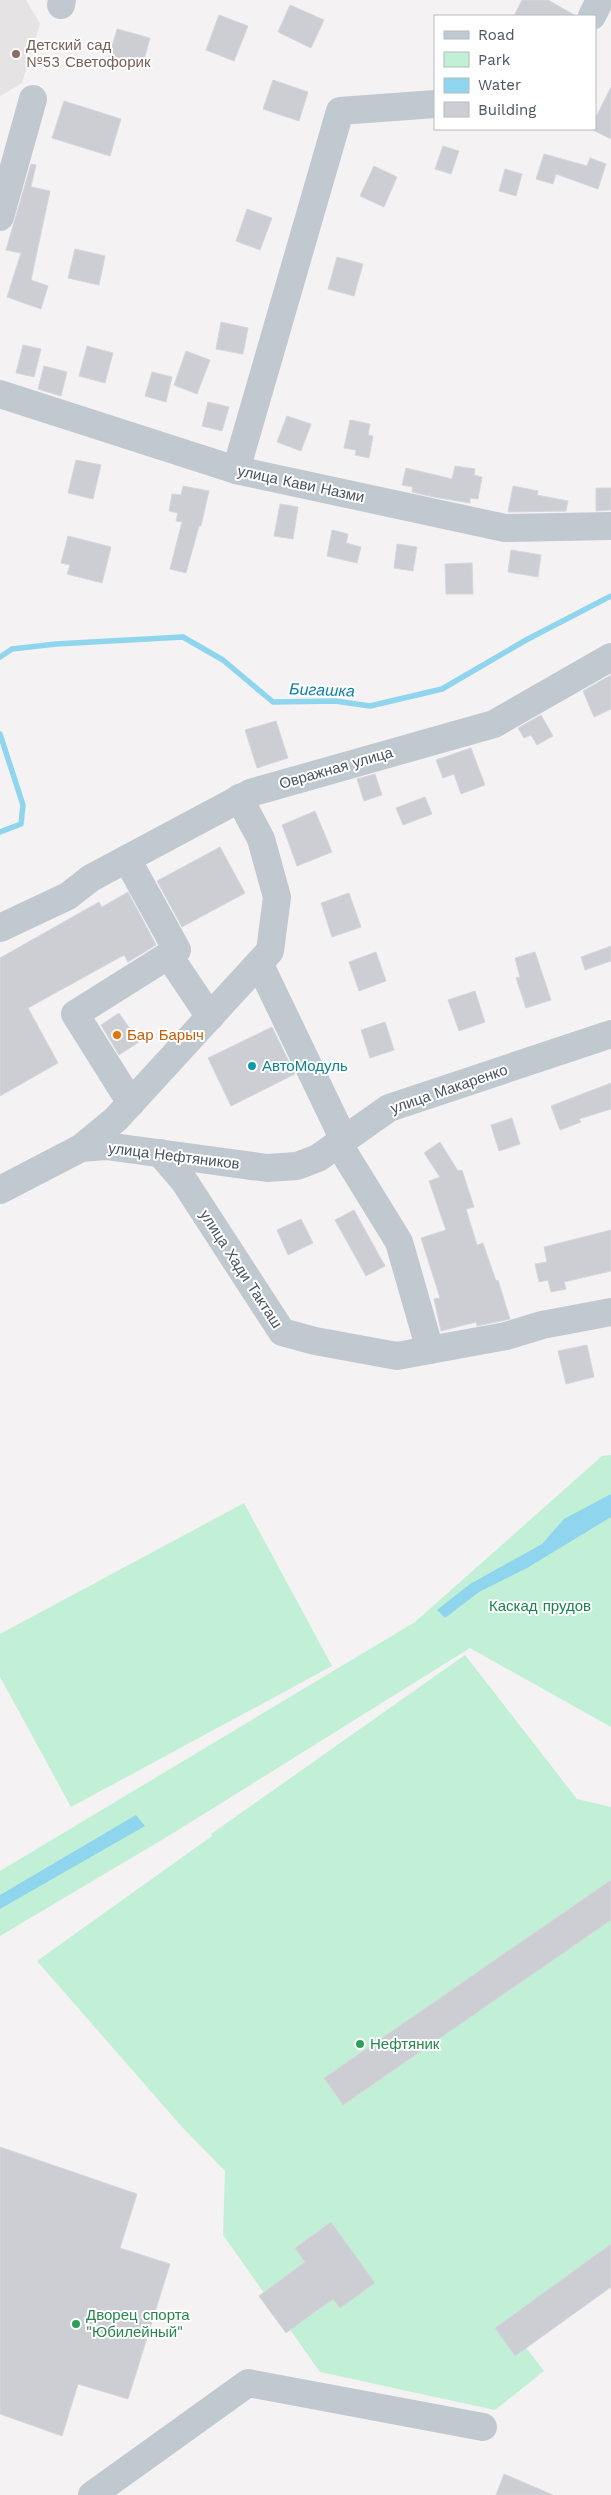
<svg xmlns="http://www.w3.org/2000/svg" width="611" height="2495" viewBox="0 0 611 2495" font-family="'Work Sans',sans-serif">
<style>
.education{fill:#e5e3e4}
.green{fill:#c2f0d6}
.water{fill:#8fd5ed}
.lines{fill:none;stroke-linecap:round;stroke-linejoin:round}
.stream{stroke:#8fd5ed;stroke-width:5.5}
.building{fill:#ccced4;stroke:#d6d7dd}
.minor{stroke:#c0c8d0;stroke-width:28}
.education-dot{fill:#8d6e63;stroke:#fff;stroke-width:2}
.food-dot{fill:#e8710a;stroke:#fff;stroke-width:2}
.culture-dot{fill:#0f9aa8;stroke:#fff;stroke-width:2}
.leisure-dot{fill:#2e9e5b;stroke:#fff;stroke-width:2}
.labels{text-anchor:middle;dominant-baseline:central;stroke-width:4;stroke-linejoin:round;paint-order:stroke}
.education-label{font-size:15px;fill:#785e54;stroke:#fff;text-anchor:start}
.street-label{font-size:15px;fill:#49545f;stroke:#fff}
.food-label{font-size:15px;fill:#c56008;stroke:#fff;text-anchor:start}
.culture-label{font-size:15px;fill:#0d838f;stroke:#fff;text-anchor:start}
.park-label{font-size:15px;fill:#188352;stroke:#fff}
.leisure-label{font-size:15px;fill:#27864d;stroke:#fff;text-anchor:start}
.water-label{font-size:16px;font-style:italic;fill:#0d80a7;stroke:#fff}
</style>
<rect width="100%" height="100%" fill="#f4f2f2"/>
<polygon class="education" points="0,0 26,0 40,24 22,83 0,96"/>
<g class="green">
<polygon points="611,1455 611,1727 470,1648 170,1835 0,1936 0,1871 415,1622 602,1456"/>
<polygon points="244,1503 332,1666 71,1807 0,1677 0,1634"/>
<polygon points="465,1655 577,1799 611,1807 611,2268 517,2336 544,2371 495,2410 320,2372 223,2235 225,2171 182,2127 37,1961 212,1836 211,1834"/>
</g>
<g class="water">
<polygon points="611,1494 611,1517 527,1568 479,1592 445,1618 437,1610 470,1584 542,1544 564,1519"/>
<polygon points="136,1815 145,1826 0,1909 0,1895"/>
</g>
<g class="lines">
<g class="stream">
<polyline points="0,657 12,649 56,644 183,637 223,660 273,702 335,701 370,706 442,689 526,640 611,596"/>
<polyline points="0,734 23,805 21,824 0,832"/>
</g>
</g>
<g class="building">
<polygon points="522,0 548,0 576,16 514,16"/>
<polygon points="290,5 324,20 311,48 278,32"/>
<polygon points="219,15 248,26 234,61 206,50"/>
<polygon points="117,29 150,38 142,67 109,57"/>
<polygon points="273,80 308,92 299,121 263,109"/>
<polygon points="611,87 611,139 591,129 595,129 595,119"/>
<polygon points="64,101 121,119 110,156 52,138"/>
<polygon points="443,146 459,151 451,174 435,169"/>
<polygon points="544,154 587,166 590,158 606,164 598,189 556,174 553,184 536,179"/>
<polygon points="31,164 36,165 31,187 50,191 31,280 48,286 41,309 7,297 21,253 6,250"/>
<polygon points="374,166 397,177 384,207 360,196"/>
<polygon points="505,169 522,174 516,196 499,191"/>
<polygon points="247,209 272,218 260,250 236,241"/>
<polygon points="75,249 105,256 99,285 68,278"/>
<polygon points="337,257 363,264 354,296 328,289"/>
<polygon points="221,322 248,328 243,354 216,349"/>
<polygon points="23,345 41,349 34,377 16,373"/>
<polygon points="87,346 113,353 105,383 79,376"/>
<polygon points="186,351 210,360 197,394 174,385"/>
<polygon points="44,366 67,372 61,396 38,389"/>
<polygon points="152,372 172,377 166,402 145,396"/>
<polygon points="208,402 229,407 222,431 202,426"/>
<polygon points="287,416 311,424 301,451 277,442"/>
<polygon points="350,420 370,424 368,435 373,436 369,458 355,455 356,450 344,448"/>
<polygon points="76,460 101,465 93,499 68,493"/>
<polygon points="455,466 475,469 474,475 482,477 478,499 470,498 470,503 434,497 412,492 413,487 402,485 406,468 452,479"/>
<polygon points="183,486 209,491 201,526 199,526 186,573 170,569 182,522 176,521 178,513 169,511 172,494 181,495"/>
<polygon points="513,486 538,491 537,495 568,501 566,511 508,512"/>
<polygon points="596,488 611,488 611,510 596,511"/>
<polygon points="280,504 298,507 293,539 274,536"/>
<polygon points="332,530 348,534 346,543 361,547 357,563 327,556"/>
<polygon points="68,536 111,547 102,583 67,574 70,565 61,563"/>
<polygon points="397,544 417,547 413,571 394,568"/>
<polygon points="511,550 541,555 538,577 508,572"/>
<polygon points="472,563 473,594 446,594 445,564"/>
<polygon points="611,675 611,709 594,717 583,691"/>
<polygon points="541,715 553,736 537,745 531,735 524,738 518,728"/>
<polygon points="276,721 288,758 257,768 245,730"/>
<polygon points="471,748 485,785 461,794 454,774 443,778 436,760"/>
<polygon points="375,774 382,795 364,801 357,779"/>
<polygon points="425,797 432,814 403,825 396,808"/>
<polygon points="315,811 332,852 297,866 282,825"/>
<polygon points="220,847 245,893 182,927 157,881"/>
<polygon points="128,892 156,945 128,962 124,955 28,1008 58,1063 0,1096 0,958 99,902 102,907"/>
<polygon points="349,893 361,927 332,937 321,903"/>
<polygon points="611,946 611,961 585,970 581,957"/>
<polygon points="376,952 386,981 359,991 349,962"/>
<polygon points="535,952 551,1000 526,1008 516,978 520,977 515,958"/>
<polygon points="475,991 485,1022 459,1031 448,1000"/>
<polygon points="119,1013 139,1042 119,1055 101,1025"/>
<polygon points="385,1022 394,1050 370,1058 361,1030"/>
<polygon points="272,1027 295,1074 231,1106 208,1058"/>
<polygon points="611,1083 611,1109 579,1119 581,1122 560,1130 551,1106"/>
<polygon points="512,1118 520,1144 499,1151 491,1125"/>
<polygon points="440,1142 458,1171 462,1170 474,1207 466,1209 477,1245 483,1243 496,1281 498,1280 510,1319 477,1326 476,1322 441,1331 434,1299 440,1298 421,1238 446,1230 429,1181 440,1177 424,1153"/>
<polygon points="354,1210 385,1266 366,1276 335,1220"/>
<polygon points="301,1219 313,1243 288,1255 277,1230"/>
<polygon points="611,1230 611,1271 564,1282 566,1289 551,1292 548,1280 539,1282 535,1264 547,1262 544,1247"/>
<polygon points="587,1345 594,1377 566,1384 558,1351"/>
<polygon points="611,1880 611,1920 343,2105 324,2078"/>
<polygon points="0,2147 137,2194 120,2248 170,2264 128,2399 78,2384 62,2436 0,2414"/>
<polygon points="331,2222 375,2283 340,2308 333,2299 286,2333 259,2296 305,2262 295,2248"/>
<polygon points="611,2244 611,2287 515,2356 495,2328"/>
<polygon points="504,2474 553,2495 496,2495"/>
</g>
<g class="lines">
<g class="minor">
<polyline points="61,5 62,0"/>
<polyline points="592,16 600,0"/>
<polyline points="0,217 33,99"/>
<polyline points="0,394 236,470 505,528 611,526"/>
<polyline points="236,470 340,111 435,104"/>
<polyline points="127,859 177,950 75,1014 131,1103"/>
<polyline points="0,928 68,896 91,878 250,793 494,724 611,657"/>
<polyline points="169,956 210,1017"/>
<polyline points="259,963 344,1140"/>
<polyline points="338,1143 399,1242 430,1350"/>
<polyline points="81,1148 116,1119 270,951 277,897 261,839 239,798"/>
<polyline points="160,1153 184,1181 282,1332 315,1341 397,1356 506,1336 542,1325 611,1312"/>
<polyline points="0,1190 81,1148 106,1146 267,1168 297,1166 318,1158 389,1108 611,1034"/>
<polyline points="92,2495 248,2383 483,2427"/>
</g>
</g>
<circle class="education-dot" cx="16" cy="54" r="5"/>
<circle class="food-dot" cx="117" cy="1035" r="5"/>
<circle class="culture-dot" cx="252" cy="1066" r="5"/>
<g class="leisure-dot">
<circle cx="360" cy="2044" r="5"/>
<circle cx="76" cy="2324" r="5"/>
</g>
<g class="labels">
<g class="education-label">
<text x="26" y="45">Детский сад<tspan x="26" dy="17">№53 Светофорик</tspan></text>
</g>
<g class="street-label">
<text transform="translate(301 484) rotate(12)">улица Кави Назми</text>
<text transform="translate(336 768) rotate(-16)">Овражная улица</text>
<text transform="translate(449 1089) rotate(-19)">улица Макаренко</text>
<text transform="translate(174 1156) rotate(7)">улица Нефтяников</text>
<text transform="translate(241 1269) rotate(57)">улица Хади Такташ</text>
</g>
<g class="food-label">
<text x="127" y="1035">Бар Барыч</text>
</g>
<g class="culture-label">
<text x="262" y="1066">АвтоМодуль</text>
</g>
<g class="park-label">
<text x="540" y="1606">Каскад прудов</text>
</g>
<g class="leisure-label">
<text x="370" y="2044">Нефтяник</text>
<text x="86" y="2315">Дворец спорта<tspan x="86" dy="17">"Юбилейный"</tspan></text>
</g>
<g class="water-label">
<text transform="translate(322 690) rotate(2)">Бигашка</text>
</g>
</g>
<rect x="434" y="15" width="162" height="115" fill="#ffffff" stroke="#b6bbbf"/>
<rect x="444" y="31" width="25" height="8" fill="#c0c8d0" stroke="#b6bbbf"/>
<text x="478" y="40" font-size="15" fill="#49545f">Road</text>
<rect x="444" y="52" width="25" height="15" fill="#c2f0d6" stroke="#b6bbbf"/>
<text x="478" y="65" font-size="15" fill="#49545f">Park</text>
<rect x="444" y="78" width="25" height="15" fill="#8fd5ed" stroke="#b6bbbf"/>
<text x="478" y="90" font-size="15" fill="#49545f">Water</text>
<rect x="444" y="102" width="25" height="15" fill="#ccced4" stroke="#b6bbbf"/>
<text x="478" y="115" font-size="15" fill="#49545f">Building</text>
</svg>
